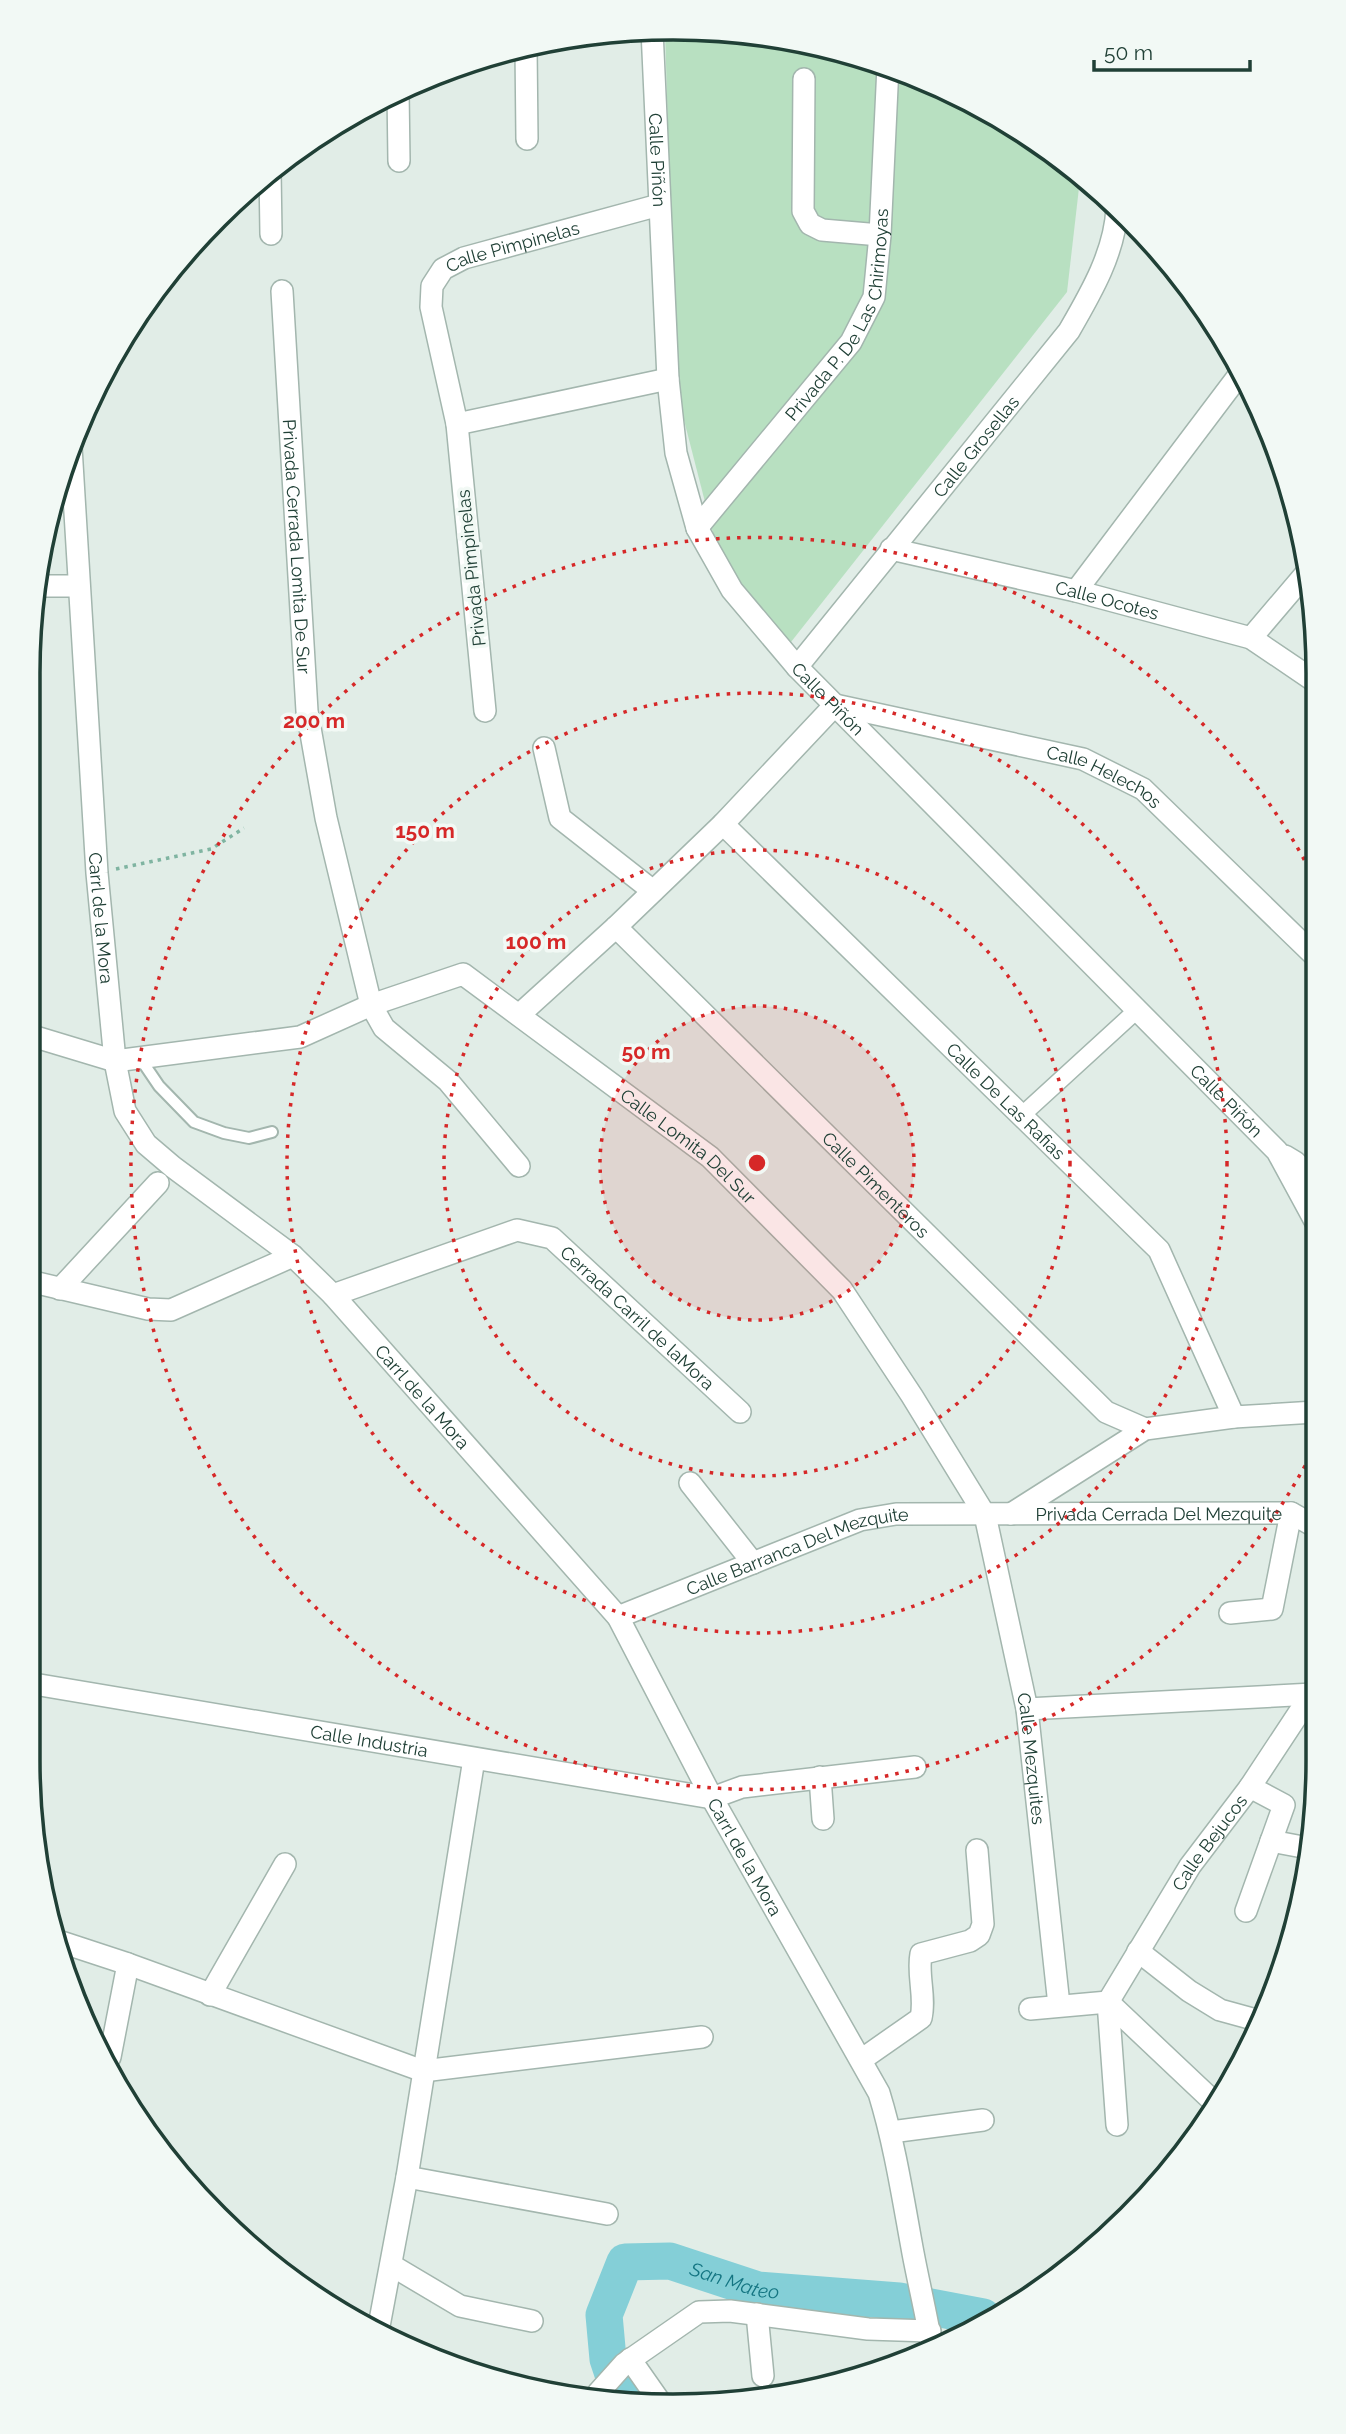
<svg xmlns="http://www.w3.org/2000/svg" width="1346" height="2434" viewBox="0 0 1346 2434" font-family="Raleway,sans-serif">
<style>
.green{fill:#b8e0c1}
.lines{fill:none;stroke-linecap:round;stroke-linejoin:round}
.river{stroke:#84cfd7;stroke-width:37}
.service-casing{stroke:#a3b6ae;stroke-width:14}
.pedestrian-casing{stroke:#a3b6ae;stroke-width:19}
.minor-casing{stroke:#a3b6ae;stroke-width:24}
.tertiary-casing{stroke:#a3b6ae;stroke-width:24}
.path{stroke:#7fb4a1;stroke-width:3.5;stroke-dasharray:3.5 5;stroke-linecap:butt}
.service{stroke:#fff;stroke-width:10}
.pedestrian{stroke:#fff;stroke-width:16}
.minor{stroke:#fff;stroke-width:21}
.tertiary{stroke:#fff;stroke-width:21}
.ring{fill:none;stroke:#d62828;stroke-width:3.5;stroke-dasharray:3.5 7}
.labels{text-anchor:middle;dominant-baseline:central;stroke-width:7;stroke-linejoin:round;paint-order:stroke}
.street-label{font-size:18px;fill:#204036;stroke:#f2f9f5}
.water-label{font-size:19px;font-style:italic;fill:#147582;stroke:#f2f9f5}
.rim{fill:none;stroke:#204036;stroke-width:3.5}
.centre{fill:#d62828;stroke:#f2f9f5;stroke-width:3.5}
.ring-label{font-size:21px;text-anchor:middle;font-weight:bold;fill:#d62828;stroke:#f2f9f5;stroke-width:7;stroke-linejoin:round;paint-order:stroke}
</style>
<rect width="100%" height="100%" fill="#e1ede7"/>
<polygon class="green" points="665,31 758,34 881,62 996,115 1080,179 1067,292 791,642 723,572 676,389"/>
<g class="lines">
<path class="river" id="s1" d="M620,2395L608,2359L604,2315L625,2262L670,2261L758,2290L899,2301L983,2317"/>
<g class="service-casing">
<polyline id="service" points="140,1058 159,1086 194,1122 224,1133 249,1138 272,1132"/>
</g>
<g class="pedestrian-casing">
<polyline id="pedestrian" points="1021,1116 1137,1010"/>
</g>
<g class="minor-casing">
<g id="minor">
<polyline points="526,47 527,139"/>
<polyline points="804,79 803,211 810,224 822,230 880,235"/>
<polyline points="398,91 399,161"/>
<polyline points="270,171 271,234"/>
<path id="s2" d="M282,291L307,711L326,818L371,1005L384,1028L448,1081L519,1166"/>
<polyline points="457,424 668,379"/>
<path id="s3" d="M697,528L851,342L874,297L880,235L888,66"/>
<path id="s4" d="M891,549L1076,591L1251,638L1313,680"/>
<polyline points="38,586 78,586"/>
<polyline points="1076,591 1239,375"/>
<polyline points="1251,638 1308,571"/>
<path id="s5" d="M797,667L1069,331C1091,293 1115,252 1117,208"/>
<path id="s6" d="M485,711L457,424L431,307L432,286L443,269L464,258L659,205"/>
<polyline points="544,748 560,818 653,891"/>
<path id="s7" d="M723,824L1159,1250L1234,1417"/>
<path id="s8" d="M616,927L1106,1412L1145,1429"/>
<path id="s9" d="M519,1015L616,927L723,824L835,705L1083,759L1143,789L1314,955"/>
<path id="s10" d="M29,1035L115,1061L300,1037L371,1005L463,974L710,1157L842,1290L912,1396L985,1515L1027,1709L1059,2005"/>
<polyline points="29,1281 148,1309 171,1310 293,1256"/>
<polyline points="60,1289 158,1183"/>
<path id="s11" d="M333,1295L517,1230L552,1238L740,1412"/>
<polyline points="690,1483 753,1563"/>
<polyline points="1011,1514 1145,1429 1234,1417 1315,1412"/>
<polyline points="1230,1613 1272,1609 1291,1513"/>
<path id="s12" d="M618,1617L860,1520L896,1514L1291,1513L1316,1527"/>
<polyline points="1027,1709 1313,1694"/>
<polyline points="820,1777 823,1819"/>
<polyline points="712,1798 742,1787 915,1767"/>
<polyline points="1271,1841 1308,1848"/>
<polyline points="1246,1911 1284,1805 1250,1787"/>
<polyline points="58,1941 128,1964 423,2071 702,2037"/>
<polyline points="1138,1951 1189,1991 1220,2010 1260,2021"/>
<polyline points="210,1995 285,1864"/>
<path id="s13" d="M1108,2002L1190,1866L1250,1787L1316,1687"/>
<polyline points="1108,2002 1215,2103"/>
<polyline points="1108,2002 1117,2125"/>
<polyline points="1030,2009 1108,2002"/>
<polyline points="110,2057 128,1964"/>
<path d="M861,2060L921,2018C926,1997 917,1975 921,1954L970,1941L979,1935L983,1924L977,1850"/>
<polyline points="891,2132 983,2120"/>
<polyline points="407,2177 607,2214"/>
<polyline points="391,2265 460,2306 532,2321"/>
<polyline points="757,2314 763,2376"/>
<polyline points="379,2326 407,2177 474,1759"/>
<polyline points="630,2359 658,2399"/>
<polyline points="598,2393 624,2364 699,2312 730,2311 868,2329 930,2331"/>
</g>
</g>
<g class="tertiary-casing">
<g id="tertiary">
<path id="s14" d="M652,30L668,379L676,453L697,528L732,590L797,667L1277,1151L1315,1221"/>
<path id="s15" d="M71,447L97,873L115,1061L125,1111L146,1144L173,1167L293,1256L333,1295L618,1617L712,1798L879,2093C895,2145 903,2199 913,2253C919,2285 927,2317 932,2349"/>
<polyline points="1285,1156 1295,1162 1315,1182"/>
<path id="s16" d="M28,1683L712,1798"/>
</g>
</g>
<polyline class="path" points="116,869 211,849 244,828"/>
<use href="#service" class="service"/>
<use href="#pedestrian" class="pedestrian"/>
<use href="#minor" class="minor"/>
<use href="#tertiary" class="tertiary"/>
</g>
<circle cx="757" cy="1163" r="157" fill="#d62828" fill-opacity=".12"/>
<g class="ring">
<circle cx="757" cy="1163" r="157"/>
<circle cx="757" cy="1163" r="313"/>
<circle cx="757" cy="1163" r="470"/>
<path d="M1315 1447A626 626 0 1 1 1312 874"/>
</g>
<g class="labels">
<g class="street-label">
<text stroke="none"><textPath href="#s14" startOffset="130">Calle Piñón</textPath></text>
<text stroke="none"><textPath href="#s6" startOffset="523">Calle Pimpinelas</textPath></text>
<text stroke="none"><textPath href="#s3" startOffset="262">Privada P. De Las Chirimoyas</textPath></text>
<text stroke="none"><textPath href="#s5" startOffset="284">Calle Grosellas</textPath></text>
<text stroke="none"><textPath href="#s2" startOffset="256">Privada Cerrada Lomita De Sur</textPath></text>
<text transform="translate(471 568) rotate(-96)">Privada Pimpinelas</text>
<text stroke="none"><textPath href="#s4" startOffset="222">Calle Ocotes</textPath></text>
<text stroke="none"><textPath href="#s14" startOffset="718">Calle Piñón</textPath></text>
<text stroke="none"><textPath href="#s9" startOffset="723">Calle Helechos</textPath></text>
<text stroke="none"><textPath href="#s15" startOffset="472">Carrl de la Mora</textPath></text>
<text stroke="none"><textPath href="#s7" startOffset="396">Calle De Las Rafias</textPath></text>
<text stroke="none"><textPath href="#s14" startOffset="1284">Calle Piñón</textPath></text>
<text stroke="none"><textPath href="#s10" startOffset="735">Calle Lomita Del Sur</textPath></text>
<text stroke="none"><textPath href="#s8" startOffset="366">Calle Pimenteros</textPath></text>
<text stroke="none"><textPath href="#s11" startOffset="348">Cerrada Carril de laMora</textPath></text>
<text stroke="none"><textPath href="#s15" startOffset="1082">Carrl de la Mora</textPath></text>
<text stroke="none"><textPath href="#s12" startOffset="560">Privada Cerrada Del Mezquite</textPath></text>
<text stroke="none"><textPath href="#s12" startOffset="192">Calle Barranca Del Mezquite</textPath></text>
<text stroke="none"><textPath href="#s16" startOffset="346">Calle Industria</textPath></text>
<text stroke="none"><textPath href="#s10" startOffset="1461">Calle Mezquites</textPath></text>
<text stroke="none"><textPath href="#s13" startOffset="189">Calle Bejucos</textPath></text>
<text stroke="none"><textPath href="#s15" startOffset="1648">Carrl de la Mora</textPath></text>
</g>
<g class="water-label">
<text stroke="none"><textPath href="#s1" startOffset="252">San Mateo</textPath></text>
</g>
</g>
<path d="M0 0H1346V2434H0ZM673 40H673A633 633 0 0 1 1306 673V1761A633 633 0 0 1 673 2394H673A633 633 0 0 1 40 1761V673A633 633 0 0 1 673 40Z" fill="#f2f9f5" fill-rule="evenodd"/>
<path class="rim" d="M673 40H673A633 633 0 0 1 1306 673V1761A633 633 0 0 1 673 2394H673A633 633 0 0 1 40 1761V673A633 633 0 0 1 673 40Z"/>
<circle cx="757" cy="1163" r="10" class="centre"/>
<g class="ring-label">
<text x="314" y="728">200 m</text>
<text x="425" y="838">150 m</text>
<text x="536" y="949">100 m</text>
<text x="646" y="1059">50 m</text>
</g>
<path d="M1094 60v10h156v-10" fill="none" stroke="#204036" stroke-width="3.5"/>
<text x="1104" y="60" font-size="21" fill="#204036" stroke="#f2f9f5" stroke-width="5" paint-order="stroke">50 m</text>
</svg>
